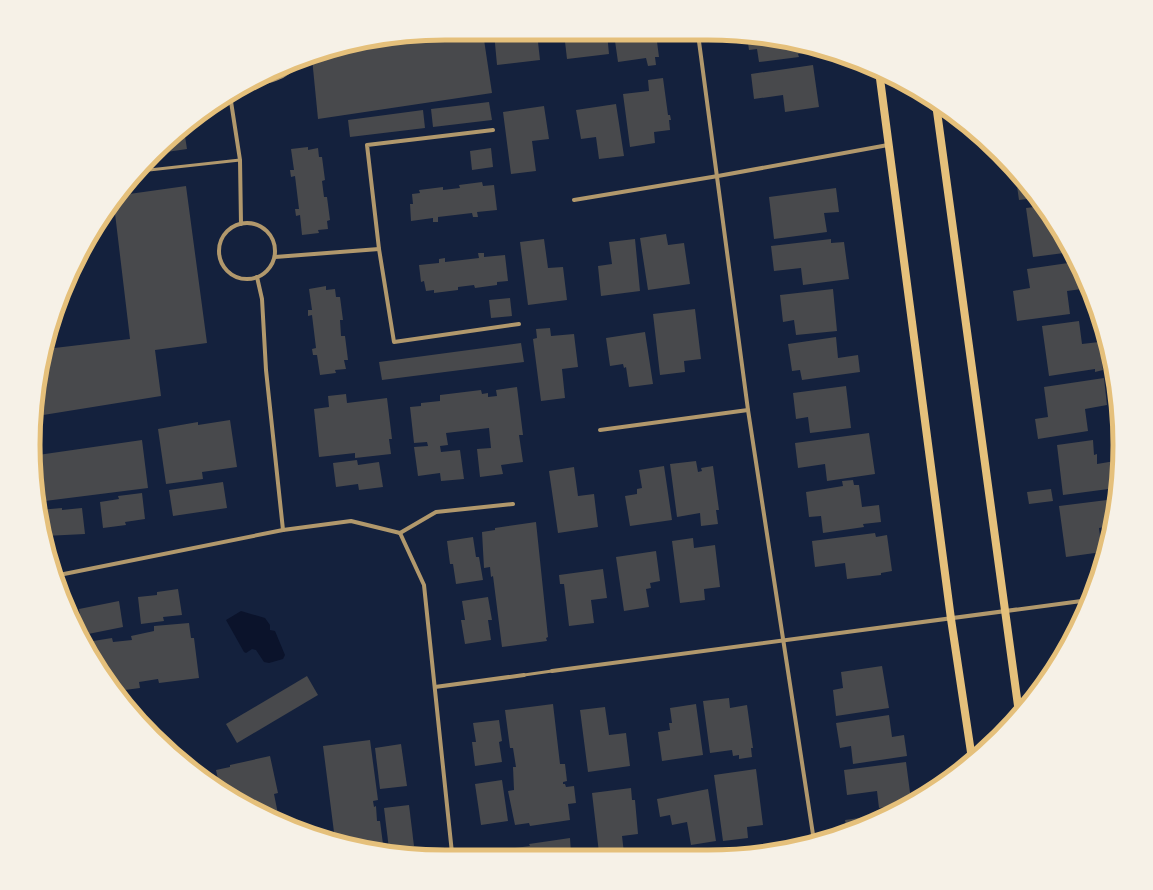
<svg xmlns="http://www.w3.org/2000/svg" width="1153" height="890" viewBox="0 0 1153 890" font-family="Merriweather,serif">
<style>
.water{fill:#0b132b}
.building{fill:#48494c}
.lines{fill:none;stroke-linecap:round;stroke-linejoin:round}
.service{stroke:#b1986c;stroke-width:3}
.minor{stroke:#b1986c;stroke-width:4}
.secondary{stroke:#e5c07b;stroke-width:8}
.rim{fill:none;stroke:#e5c07b;stroke-width:5}
</style>
<rect width="100%" height="100%" fill="#14213d"/>
<polygon class="water" points="241,611 265,618 270,625 270,630 275,631 285,655 283,659 269,663 264,662 256,650 252,649 246,653 244,652 226,620"/>
<g class="building">
<polygon points="445,33 483,33 492,93 318,119 312,58 338,47"/>
<polygon points="494,33 537,33 540,60 497,65"/>
<polygon points="564,33 607,33 609,54 567,59"/>
<polygon points="614,34 656,34 659,57 655,57 656,65 648,66 646,58 618,62"/>
<polygon points="747,36 815,47 815,51 798,54 799,57 759,62 757,49 749,50"/>
<polygon points="813,65 819,107 785,112 783,95 754,99 751,74"/>
<polygon points="663,78 668,115 670,115 671,120 669,120 670,130 654,132 655,143 630,147 623,94 649,91 648,80"/>
<polygon points="489,102 492,120 433,127 431,109"/>
<polygon points="616,104 624,156 599,159 596,137 581,139 576,110"/>
<polygon points="544,106 549,139 532,141 536,171 511,174 503,112"/>
<polygon points="423,110 425,128 350,137 348,120"/>
<polygon points="184,130 187,149 153,154 154,154"/>
<polygon points="308,147 308,150 318,148 319,157 322,157 325,180 322,181 324,197 327,197 330,220 327,221 328,229 318,230 319,233 302,235 300,215 296,216 295,209 299,209 295,176 291,177 290,170 294,170 291,149"/>
<polygon points="491,148 493,167 472,170 470,151"/>
<polygon points="1015,172 1018,176 1035,198 1019,200"/>
<polygon points="482,182 483,186 494,185 497,210 477,212 478,217 473,217 472,213 438,217 438,222 433,222 433,218 411,221 410,204 413,204 412,194 420,193 419,190 443,187 443,190 460,188 459,185"/>
<polygon points="186,186 207,343 155,350 161,396 37,416 46,349 130,339 114,205 122,195"/>
<polygon points="836,188 839,212 824,213 827,232 774,239 769,197"/>
<polygon points="1042,206 1051,216 1071,253 1064,254 1064,253 1033,257 1026,208"/>
<polygon points="666,234 668,245 684,243 690,284 648,290 640,238"/>
<polygon points="544,239 548,268 563,267 567,300 528,305 520,242"/>
<polygon points="635,239 640,291 601,296 598,266 612,264 609,242"/>
<polygon points="831,239 831,243 844,242 849,279 803,285 801,268 774,271 771,246"/>
<polygon points="478,253 484,253 484,257 505,255 508,281 497,282 497,285 475,288 474,285 458,287 458,290 434,293 434,290 426,291 424,281 421,282 419,265 439,263 439,259 445,258 445,262 479,258"/>
<polygon points="1075,262 1089,288 1067,291 1070,314 1017,321 1013,291 1030,288 1027,269"/>
<polygon points="326,286 326,290 335,289 336,297 340,297 343,320 340,320 341,336 345,336 348,360 344,360 346,369 335,370 336,373 320,375 317,355 313,355 312,349 316,348 312,315 308,316 308,310 312,310 309,289"/>
<polygon points="833,289 837,331 796,335 794,320 783,322 780,295"/>
<polygon points="510,298 512,316 491,318 489,300"/>
<polygon points="695,309 701,359 684,361 685,372 660,375 653,314"/>
<polygon points="1079,321 1082,344 1099,342 1103,370 1095,372 1095,369 1049,376 1042,326"/>
<polygon points="550,328 551,336 574,334 578,367 562,369 565,398 541,401 533,339 537,338 536,329"/>
<polygon points="645,332 653,384 629,387 626,367 624,368 623,364 610,366 606,338"/>
<polygon points="836,337 838,358 858,355 860,372 802,380 800,370 792,371 788,344"/>
<polygon points="521,343 524,362 382,380 379,362"/>
<polygon points="1104,378 1107,405 1085,409 1088,431 1038,439 1035,419 1048,417 1044,387"/>
<polygon points="846,386 851,428 810,433 808,417 796,419 793,393"/>
<polygon points="517,387 523,435 519,435 523,462 501,465 503,474 480,477 477,449 491,448 489,428 446,433 448,445 440,446 441,452 460,450 464,479 441,481 440,473 418,476 414,447 428,446 427,442 414,443 410,407 421,406 421,403 440,401 440,395 481,390 482,394 488,393 488,397 497,396 496,390"/>
<polygon points="346,394 347,403 387,398 392,439 389,439 391,454 355,458 355,453 319,457 314,409 329,407 328,396"/>
<polygon points="230,420 237,467 202,472 203,479 166,484 158,429 198,422 198,425"/>
<polygon points="869,433 875,474 827,481 825,464 798,468 795,443"/>
<polygon points="142,440 148,488 37,502 34,453 38,453 38,455"/>
<polygon points="1093,440 1094,455 1097,454 1097,464 1115,461 1116,488 1063,495 1057,445"/>
<polygon points="357,460 358,465 379,462 383,487 359,490 358,484 336,487 333,463"/>
<polygon points="696,461 698,472 702,471 701,468 713,466 719,510 716,510 718,524 701,526 700,513 677,517 670,464"/>
<polygon points="664,466 672,520 630,526 625,496 637,494 637,489 642,488 639,470"/>
<polygon points="574,467 578,496 594,494 598,527 558,533 549,471"/>
<polygon points="853,480 854,485 859,485 862,507 879,505 881,522 863,524 864,527 823,533 821,516 809,517 806,492 843,486 842,481"/>
<polygon points="223,482 227,508 173,516 169,490"/>
<polygon points="1051,489 1053,501 1029,504 1027,492"/>
<polygon points="142,493 145,519 125,522 126,525 103,528 100,502 119,499 118,496"/>
<polygon points="1115,499 1112,526 1099,528 1102,552 1066,557 1059,506"/>
<polygon points="62,508 62,510 82,508 85,534 45,536 39,510"/>
<polygon points="536,522 548,637 546,638 547,641 502,647 493,576 491,577 490,567 484,568 482,532 495,530 495,528"/>
<polygon points="875,533 876,537 887,535 892,571 881,573 881,575 847,579 845,563 815,567 812,541"/>
<polygon points="473,537 476,557 479,557 483,580 456,584 453,564 450,564 447,541"/>
<polygon points="693,538 694,548 715,545 720,587 704,589 705,600 680,603 672,541"/>
<polygon points="656,551 660,581 650,583 651,588 646,589 649,607 624,611 616,557"/>
<polygon points="603,569 607,598 591,600 594,623 569,626 564,584 560,584 559,575"/>
<polygon points="178,589 182,615 163,617 164,621 141,624 138,597 157,595 157,592"/>
<polygon points="488,597 492,620 488,620 491,640 465,644 461,620 465,620 462,601"/>
<polygon points="119,601 123,627 83,635 79,609"/>
<polygon points="189,623 191,638 194,638 199,678 159,683 158,679 139,682 140,688 117,691 115,685 112,685 102,674 87,642 112,638 113,642 132,640 131,636 154,631 154,626"/>
<polygon points="882,666 889,708 836,716 833,690 843,688 841,672"/>
<polygon points="307,676 318,695 237,743 226,724"/>
<polygon points="729,698 730,708 747,705 753,748 751,748 752,757 739,759 739,755 733,756 732,750 710,753 703,701"/>
<polygon points="553,704 560,764 565,764 567,781 563,782 563,784 565,784 566,787 574,786 576,803 568,804 570,820 530,826 529,823 515,825 508,791 514,790 513,767 516,767 513,748 510,748 505,710"/>
<polygon points="696,704 703,755 662,761 658,732 670,730 669,723 672,723 670,708"/>
<polygon points="605,707 609,735 626,733 630,766 588,772 580,710"/>
<polygon points="889,715 892,737 904,735 907,756 853,764 851,746 840,748 836,723"/>
<polygon points="499,720 502,741 499,742 502,762 475,766 472,742 476,742 473,723"/>
<polygon points="370,740 378,800 373,801 374,807 376,806 377,821 380,821 384,852 335,840 323,746"/>
<polygon points="401,744 407,786 380,789 375,748"/>
<polygon points="270,756 278,793 274,794 279,819 220,789 216,770 230,767 230,765"/>
<polygon points="906,762 911,800 901,805 879,808 877,791 847,795 844,770"/>
<polygon points="756,769 763,825 747,827 748,838 723,841 714,775"/>
<polygon points="211,776 213,785 204,778"/>
<polygon points="502,780 508,821 481,825 475,784"/>
<polygon points="631,788 632,800 635,800 638,834 622,836 624,853 599,853 592,793"/>
<polygon points="708,789 716,841 691,845 687,822 672,825 670,815 660,817 657,799"/>
<polygon points="409,805 414,846 389,849 384,808"/>
<polygon points="880,815 880,816 847,832 845,820"/>
<polygon points="570,838 571,853 516,853 515,848 530,846 529,844"/>
</g>
<g class="lines">
<g class="service">
<path d="M239,88C256,84 286,82 295,65"/>
<polyline points="140,171 240,160"/>
<polyline points="524,675 552,671"/>
</g>
<g class="minor">
<polyline points="698,34 748,410 814,841"/>
<polyline points="230,95 240,160 241,224"/>
<polyline points="493,130 367,145 379,249 394,342 519,324"/>
<polyline points="574,200 718,176 888,145"/>
<circle cx="247" cy="251" r="28"/>
<polyline points="275,257 379,249"/>
<polyline points="257,277 262,299 266,370 283,530"/>
<polyline points="600,430 748,410"/>
<polyline points="400,533 424,585 452,853"/>
<polyline points="400,533 436,512 513,504"/>
<polyline points="54,576 283,530 351,521 400,533"/>
<polyline points="552,671 1089,600"/>
<polyline points="435,687 524,675"/>
</g>
<g class="secondary">
<polyline points="879,71 951,619 972,759"/>
<polyline points="936,104 1019,713"/>
</g>
</g>
<path d="M0 0H1153V890H0ZM445 40H708A405 405 0 0 1 1113 445V445A405 405 0 0 1 708 850H445A405 405 0 0 1 40 445V445A405 405 0 0 1 445 40Z" fill="#f6f1e7" fill-rule="evenodd"/>
<path class="rim" d="M445 40H708A405 405 0 0 1 1113 445V445A405 405 0 0 1 708 850H445A405 405 0 0 1 40 445V445A405 405 0 0 1 445 40Z"/>
</svg>
